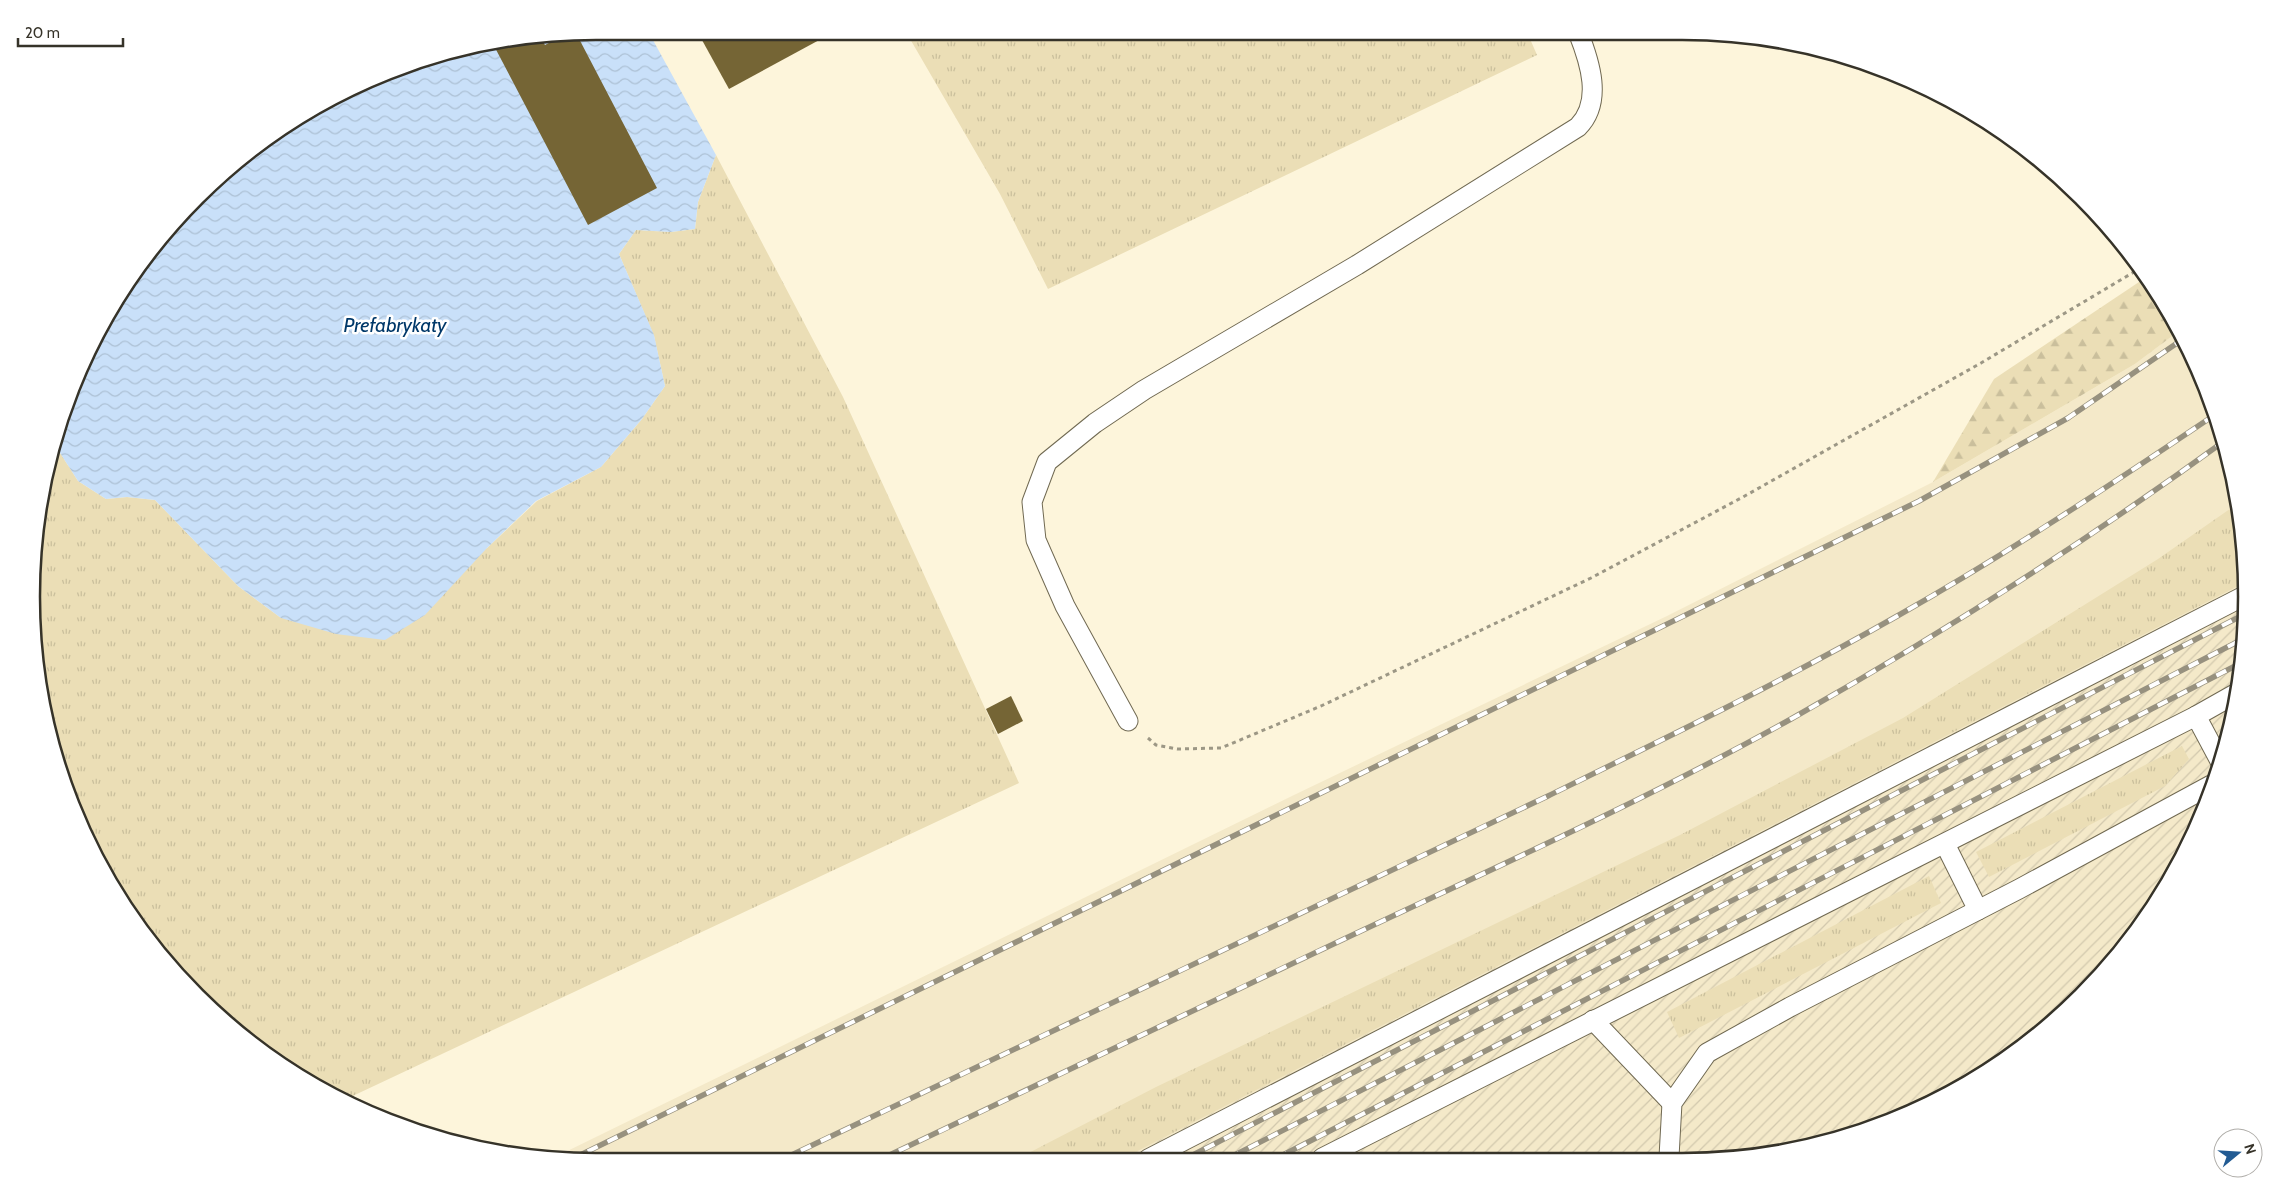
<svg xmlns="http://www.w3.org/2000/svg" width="2278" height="1193" viewBox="0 0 2278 1193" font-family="Cabin,sans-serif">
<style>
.built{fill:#f4e9c9}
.industrial{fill:url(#industrial-furrows)}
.grass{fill:url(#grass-tufts)}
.forest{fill:url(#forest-firs)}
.water{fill:url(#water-waves)}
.building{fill:#756535}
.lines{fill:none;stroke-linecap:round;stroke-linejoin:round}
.lane-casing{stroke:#706952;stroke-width:21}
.path{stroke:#9c9785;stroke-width:3;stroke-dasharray:4 4;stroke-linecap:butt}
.lane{stroke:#fff;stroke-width:19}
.rail-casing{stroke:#97917f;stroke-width:5.5}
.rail{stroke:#fff;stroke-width:4;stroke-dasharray:11;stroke-linecap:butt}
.labels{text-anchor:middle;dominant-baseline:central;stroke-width:5;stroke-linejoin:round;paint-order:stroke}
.water-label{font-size:20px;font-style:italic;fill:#003869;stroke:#fff}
.rim{fill:none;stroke:#363329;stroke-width:2.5}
</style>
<defs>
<pattern id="industrial-furrows" width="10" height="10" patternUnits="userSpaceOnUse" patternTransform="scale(1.25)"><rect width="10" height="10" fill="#f4e9c9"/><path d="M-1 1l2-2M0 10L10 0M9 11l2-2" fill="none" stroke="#d2c8ad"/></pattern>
<pattern id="grass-tufts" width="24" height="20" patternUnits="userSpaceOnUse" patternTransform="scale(1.25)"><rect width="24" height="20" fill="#ebdeb6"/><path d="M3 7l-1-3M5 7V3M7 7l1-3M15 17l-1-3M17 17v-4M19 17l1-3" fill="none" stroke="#cabf9c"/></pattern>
<pattern id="forest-firs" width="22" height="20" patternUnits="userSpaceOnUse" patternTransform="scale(1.25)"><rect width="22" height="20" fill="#ebdeb6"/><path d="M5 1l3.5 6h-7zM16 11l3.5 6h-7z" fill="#cabf9c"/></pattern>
<pattern id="water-waves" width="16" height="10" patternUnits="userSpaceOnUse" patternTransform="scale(1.25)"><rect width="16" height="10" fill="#c9e0f9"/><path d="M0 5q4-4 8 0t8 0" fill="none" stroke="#adc1d5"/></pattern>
</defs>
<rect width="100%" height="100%" fill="#fdf5db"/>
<polygon class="built" points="2179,331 2217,415 2242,523 2246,634 1297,1158 551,1159 1294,795 1667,616 1933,482 2135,364"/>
<polygon class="industrial" points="2244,584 2246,634 2227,743 2188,847 2106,969 1996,1066 1898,1119 1756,1157 1122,1159"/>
<g class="grass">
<polygon points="906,32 1527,32 1537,55 1048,289 1000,194"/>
<polygon points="716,155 843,397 1019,783 342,1101 253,1045 197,996 127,911 89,846 51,743 36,670 32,560 53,442 78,481 106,499 127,497 155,500 238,586 281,618 487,548 537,501 601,467 642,419 665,386 654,336 619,254 636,230 671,232 695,229 698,202"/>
<polygon points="2237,504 2242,523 2244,583 1122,1159 1017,1159 1156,1087 1680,835 1903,718 2158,559"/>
<polygon points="2182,746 2189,759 2165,786 1989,877 1976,852"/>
<polygon points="1929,876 1941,903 1679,1038 1667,1012"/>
</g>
<polygon class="forest" points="2145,278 2171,314 2179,331 2135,364 1933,482 1994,379"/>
<polygon class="water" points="596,31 648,31 716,155 698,202 695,229 671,232 636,230 619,254 654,335 665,386 642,419 601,467 536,501 487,548 425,615 385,640 336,634 281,618 238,586 155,500 127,497 106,499 78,481 53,442 74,380 126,283 172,224 252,148 314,107 415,61 487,42"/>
<g class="building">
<polygon points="697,31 834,32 729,89"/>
<polygon points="576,33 657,188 588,225 492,42 540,37 545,45 566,34"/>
<polygon points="1011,696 1023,721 998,734 986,709"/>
</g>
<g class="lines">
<g class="lane-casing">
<g id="lane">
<path d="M1128,721L1065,606L1036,540L1032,502L1047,462L1095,423L1144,390L1357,265L1578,127C1603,102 1590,62 1578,32"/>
<polyline points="2220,761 2196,716 2235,694"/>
<polyline points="1945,844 1978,910"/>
<polyline points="1593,1020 1672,1103"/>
<polyline points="1669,1157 1672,1103 1707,1053 1790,1007 2019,889 2211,785"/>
<polyline points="1322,1158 2196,716"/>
<polyline points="1148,1159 2244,596"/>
</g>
</g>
<polyline class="path" points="1148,738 1156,745 1177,749 1221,748 1321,706 1591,578 1743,497 1981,363 2139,269"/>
<use href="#lane" class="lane"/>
<g class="rail-casing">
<g id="rail">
<polyline points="1229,1158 2245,638"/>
<polyline points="1277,1158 2241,663"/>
<polyline points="1185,1159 2245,614"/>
<path d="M781,1160L1548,796C1666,738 1785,680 1899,615C2008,553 2112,484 2216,414"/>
<path d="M879,1160C1034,1087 1189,1012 1344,939C1494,868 1646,800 1791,719C1940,635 2085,542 2223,442"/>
<polyline points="568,1161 1919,501 2068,418 2183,339"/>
</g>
</g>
<use href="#rail" class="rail"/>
</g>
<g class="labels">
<g class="water-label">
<text x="395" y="325">Prefabrykaty</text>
</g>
</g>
<path d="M0 0H2278V1193H0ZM596 40H1682A556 556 0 0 1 2238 596V597A556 556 0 0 1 1682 1153H596A556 556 0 0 1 40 597V596A556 556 0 0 1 596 40Z" fill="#fff" fill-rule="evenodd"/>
<path class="rim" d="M596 40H1682A556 556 0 0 1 2238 596V597A556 556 0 0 1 1682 1153H596A556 556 0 0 1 40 597V596A556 556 0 0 1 596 40Z"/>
<g transform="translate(2238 1153) rotate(72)"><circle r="24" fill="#ffffff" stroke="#afada9"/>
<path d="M0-4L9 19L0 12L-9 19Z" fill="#225b93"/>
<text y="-8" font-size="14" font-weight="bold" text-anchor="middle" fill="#363329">N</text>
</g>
<path d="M18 38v8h105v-8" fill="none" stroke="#363329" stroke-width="2.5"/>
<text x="25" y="38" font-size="15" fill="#363329" stroke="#ffffff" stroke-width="4" paint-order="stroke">20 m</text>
</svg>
